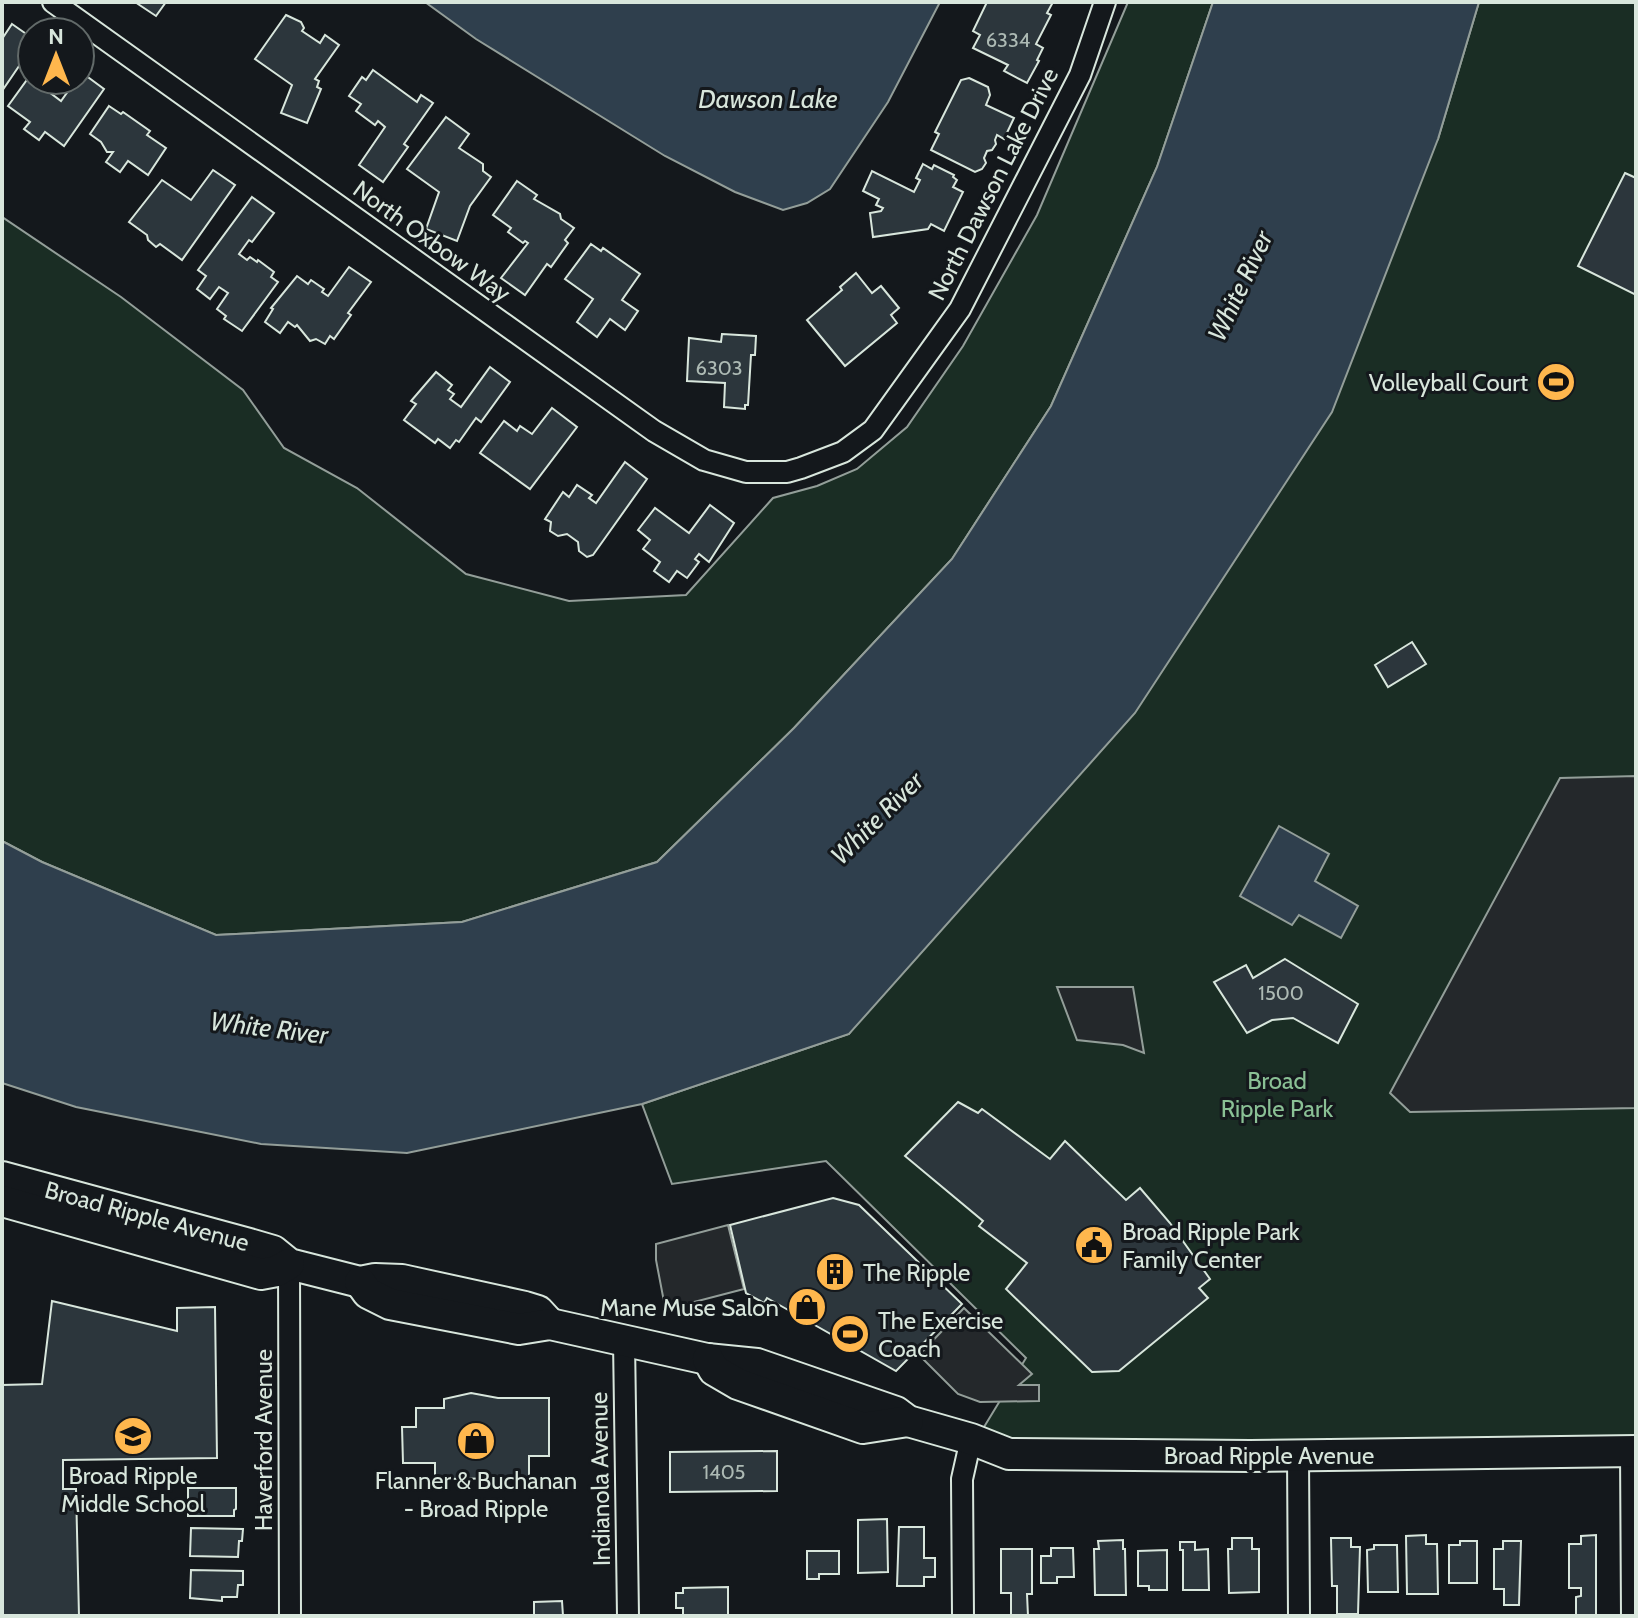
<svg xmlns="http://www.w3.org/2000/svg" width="1638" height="1618" viewBox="0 0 1638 1618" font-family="Cabin,sans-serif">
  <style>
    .green { fill: #1a2d24; stroke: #939e99; stroke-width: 2 }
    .parking { fill: #24282b; stroke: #939e99; stroke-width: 2 }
    .water { fill: #2f3f4d; stroke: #939e99; stroke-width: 2 }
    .building { fill: #2c363c; stroke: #d8e6dc; stroke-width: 2 }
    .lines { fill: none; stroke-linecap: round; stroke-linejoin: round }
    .street-casing { stroke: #d8e6dc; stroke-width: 24 }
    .secondary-casing { stroke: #d8e6dc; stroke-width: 34 }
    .street { stroke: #14181c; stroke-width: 20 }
    .secondary { stroke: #14181c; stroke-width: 30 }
    .labels { text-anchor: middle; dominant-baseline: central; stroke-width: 6; stroke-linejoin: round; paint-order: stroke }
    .number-label { font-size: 20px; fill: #adbab4 }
    .street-label { font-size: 24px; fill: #d8e6dc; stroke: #14181c }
    .poi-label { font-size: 24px; fill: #d8e6dc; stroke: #14181c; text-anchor: start }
    .park-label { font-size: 24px; fill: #8ac095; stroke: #14181c }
    .water-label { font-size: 26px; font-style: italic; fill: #d8e6dc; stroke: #14181c }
  </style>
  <rect width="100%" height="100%" fill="#14181c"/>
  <!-- green -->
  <g class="green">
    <path d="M1128 2H1213L1157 167 1051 406 952 559 794 728 657 862 462 922 216 935 42 862 2 841V217L121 297 243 390 284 448 357 488 466 574 569 601 686 595 773 498 817 486 857 469 907 427 963 346 1037 215Z"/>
    <path d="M1479 2H1636V1451L970 1450 1026 1358 826 1161 672 1184 642 1104 849 1034 1438 139Z"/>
  </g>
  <!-- parking -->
  <g class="parking">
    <path d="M1636 776V1108L1410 1112 1390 1093 1560 778Z"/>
    <path d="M1057 987H1133L1144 1053 1123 1045 1077 1040Z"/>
    <path d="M728 1225 744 1289 671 1308 665 1307 656 1260V1244Z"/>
    <path d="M964 1308 1032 1374 1019 1385H1039V1401L980 1402 958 1394 919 1355Z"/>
  </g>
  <!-- water -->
  <g class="water">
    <path d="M425 2H940L888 102 830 189 807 203 783 210 735 192 665 156 476 39Z"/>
    <path d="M1213 2H1479L1438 139 1332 412 1135 713 849 1034 642 1104 407 1153 261 1144 76 1107 2 1083V841L42 862 216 935 462 922 657 862 794 728 952 559 1051 406 1157 167Z"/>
    <path d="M1279 826 1329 854 1315 881 1358 906 1341 938 1299 915 1292 925 1240 896Z"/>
  </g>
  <!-- building -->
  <g class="building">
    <path d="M135 2H166L156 16Z"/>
    <path d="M987 2H1053L1047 13 1051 15 1036 44 1043 48 1037 60 1039 61 1027 83 1004 71 1008 65 973 48 980 35 973 31Z"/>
    <path d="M286 15 301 22 304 28 302 31 320 43 325 35 339 45 315 79 319 81 317 87 321 89 307 123 281 113 292 85 255 59Z"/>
    <path d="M12 24 32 38V47L2 91V39Z"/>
    <path d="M373 70 417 102 421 95 433 103 404 144 408 147 383 182 359 165 385 127 378 121 375 125 356 111 361 104 349 96 362 77 366 80Z"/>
    <path d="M81 72 104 89 64 146 45 132 39 140 24 129 30 122 8 106 29 77 61 101 76 80H80Z"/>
    <path d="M969 78 988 87 990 95 986 105 1014 118 1004 139 997 135 995 140 996 144 992 150 987 151 984 158 986 163 982 169 975 172 931 150 939 134 935 132 961 80Z"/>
    <path d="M109 106 121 114 123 112 150 131 147 135 166 148 148 175 128 161 120 172 106 162 113 152H107L101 142 90 134Z"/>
    <path d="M446 117 469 134 459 148 483 164V171L491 177 470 206 457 241 426 229 439 192 407 169Z"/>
    <path d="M923 164 932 169 934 165 954 175 953 177 957 180 953 187 963 192 944 231 931 224 928 229 873 237 870 213 881 211 883 208 876 205 879 199 863 191 872 171 914 192 920 180 916 178Z"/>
    <path d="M213 170 235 185 182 260 160 244 156 247 148 240 147 235 129 222 162 180 191 200Z"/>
    <path d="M1625 173 1636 178V295L1578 266Z"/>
    <path d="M517 181 537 195 534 199 560 214 561 219 574 228 565 240 568 243 551 267 547 264 525 295 501 278 528 243 525 241 523 243 508 232 511 228 493 215Z"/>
    <path d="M252 197 274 213 252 242 249 240 239 254 247 260 250 257 257 262 258 260 274 272 271 277 278 282 242 331 224 319 226 316 217 309 228 293 219 287 210 299 197 289 206 276 198 270Z"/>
    <path d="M591 244 601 251 603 248 640 274 622 300 638 311 625 330 610 319 597 337 577 322 593 299 565 279Z"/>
    <path d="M349 267 371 282 348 313 351 315 334 339 330 336 325 344 316 339 310 341 297 325 295 327 288 322 280 333 265 322 273 309 271 308 297 276 308 284 311 280 324 289 322 292 328 296Z"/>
    <path d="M856 273 872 293 881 286 899 308 891 315 897 323 845 366 807 320 842 290 840 287Z"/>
    <path d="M722 334 756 336 755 355H751L748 405H745V409L724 407 725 383 687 381 689 338 721 342Z"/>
    <path d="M490 367 510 382 481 422 476 418 459 442 456 440 450 448 438 439 435 443 404 420 416 404 411 401 436 372 452 385 448 390 454 394 450 399 461 407Z"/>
    <path d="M552 408 577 427 530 489 480 453 504 421 517 431 520 426 532 434Z"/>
    <path d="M625 462 647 479 593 555 587 557 579 551 578 542 567 534 558 536 550 531 551 522 545 519 563 492 569 497 577 485 592 495 589 498 596 503Z"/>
    <path d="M710 505 734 523 709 562 699 554 695 559 699 562 687 578 677 571 669 582 654 571 660 562 643 549 650 540 638 530 655 508 689 533Z"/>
    <path d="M1412 642 1426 664 1388 687 1375 665Z"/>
    <path d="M1285 959 1358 1004 1338 1043 1293 1018 1272 1020 1247 1033 1214 982 1246 965 1253 978Z"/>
    <path d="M958 1102 978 1113 982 1109 1050 1159 1065 1141 1126 1200 1140 1188 1170 1223 1210 1279 1199 1288 1208 1298 1119 1371 1092 1372 1006 1289 1027 1263 979 1226 983 1221 905 1156Z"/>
    <path d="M833 1198 859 1205 962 1304 896 1371 767 1298 764 1303 746 1293 730 1225Z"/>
    <path d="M52 1301 177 1331V1308L215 1307 217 1458 63 1460V1489H76L79 1616H2V1385L42 1384Z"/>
    <path d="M471 1393 498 1398H549V1456H529V1478L435 1479V1463H403L402 1427H416V1408H444V1399Z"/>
    <path d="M777 1451V1491L670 1492V1452Z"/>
    <path d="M188 1488H236V1509L234 1510V1516H188Z"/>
    <path d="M887 1519 888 1572 858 1573V1520Z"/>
    <path d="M899 1527H924V1558H935V1577H924V1586H897Z"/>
    <path d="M191 1528 243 1529 242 1541H239L238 1557 190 1556Z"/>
    <path d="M1426 1535V1544H1437L1438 1594H1407L1406 1536Z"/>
    <path d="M1596 1535V1616H1576V1597L1581 1596V1588H1569V1544H1581V1536Z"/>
    <path d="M1232 1538H1252V1549H1259V1592L1229 1593 1228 1549H1232Z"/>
    <path d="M1331 1538H1351V1547H1360L1358 1614H1337V1586H1332Z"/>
    <path d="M1123 1540V1549H1125L1126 1595H1095L1094 1549H1099L1098 1541Z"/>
    <path d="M1460 1541H1477V1583H1449V1545H1460Z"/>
    <path d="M1503 1541H1521L1519 1605H1504V1589H1494V1549H1503Z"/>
    <path d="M1180 1542H1195V1550L1208 1549 1209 1590H1183V1550H1180Z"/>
    <path d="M1374 1545H1397L1398 1592H1368L1367 1550 1374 1549Z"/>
    <path d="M1051 1548H1073L1074 1577H1057V1583H1041V1556H1051Z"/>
    <path d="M1001 1549H1032V1594H1027L1028 1616H1011V1593H1001Z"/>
    <path d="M1167 1550V1590H1149V1586H1138V1551Z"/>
    <path d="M807 1551H839V1574H819V1579H807Z"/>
    <path d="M191 1570 243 1571V1585H238L237 1597H222V1601L190 1598Z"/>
    <path d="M728 1587V1616H683V1608H676V1593H683V1588Z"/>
    <path d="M562 1601 563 1616H534V1602Z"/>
  </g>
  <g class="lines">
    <!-- street casing -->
    <g class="street-casing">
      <g id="street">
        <path d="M53 2 654 431 704 460 746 472H787L801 468 843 452 873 430 960 309 1080 75 1105 2"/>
        <path d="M289 1264 290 1616"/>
        <path d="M624 1341 628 1616"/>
        <path d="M1631 1451 1632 1616"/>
        <path d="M1298 1455 1299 1616"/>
        <path d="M963 1616 962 1479 971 1439"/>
      </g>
    </g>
    <!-- secondary casing -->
    <g class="secondary-casing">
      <g id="secondary">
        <path d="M2 1177 249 1244 273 1251 289 1264 360 1282 375 1279 402 1280 525 1307 538 1311 550 1324"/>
        <path d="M2 1201 261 1274 277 1271 289 1264"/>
        <path d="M360 1282 368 1293 390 1304 519 1329 550 1324 707 1359 757 1364 896 1412 908 1421 971 1439 1009 1454 1250 1456 1636 1451"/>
        <path d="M708 1359 714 1370 738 1384 863 1428 908 1421"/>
      </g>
    </g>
    <!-- street -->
    <use href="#street" class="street"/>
    <!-- secondary -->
    <use href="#secondary" class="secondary"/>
  </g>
  <!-- icons -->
  <defs>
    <g id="stadium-disc" transform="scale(2)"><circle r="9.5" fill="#ffb74d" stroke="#14181c"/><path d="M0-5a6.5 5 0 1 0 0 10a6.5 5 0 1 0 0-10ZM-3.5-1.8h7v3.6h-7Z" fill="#111"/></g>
    <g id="civic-disc" transform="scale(2)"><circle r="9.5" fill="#ffb74d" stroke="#14181c"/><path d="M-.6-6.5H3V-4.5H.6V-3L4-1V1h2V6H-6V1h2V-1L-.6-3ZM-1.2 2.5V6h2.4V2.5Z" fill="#111"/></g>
    <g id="building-disc" transform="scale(2)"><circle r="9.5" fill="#ffb74d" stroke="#14181c"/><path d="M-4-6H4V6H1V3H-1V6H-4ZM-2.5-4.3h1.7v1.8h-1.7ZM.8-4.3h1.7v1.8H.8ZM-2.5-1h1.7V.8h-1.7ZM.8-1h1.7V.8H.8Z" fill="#111"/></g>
    <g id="shop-disc" transform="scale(2)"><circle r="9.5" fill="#ffb74d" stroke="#14181c"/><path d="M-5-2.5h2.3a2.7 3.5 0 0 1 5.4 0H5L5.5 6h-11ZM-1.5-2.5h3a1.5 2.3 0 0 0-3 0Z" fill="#111"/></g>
    <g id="school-disc" transform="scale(2)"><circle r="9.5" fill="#ffb74d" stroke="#14181c"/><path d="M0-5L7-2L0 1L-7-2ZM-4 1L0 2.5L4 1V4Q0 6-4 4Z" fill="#111"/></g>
  </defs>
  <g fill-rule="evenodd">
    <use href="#stadium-disc" x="1556" y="382"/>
    <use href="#civic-disc" x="1094" y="1245"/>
    <use href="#building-disc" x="835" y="1272"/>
    <use href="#shop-disc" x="807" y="1307"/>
    <use href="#stadium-disc" x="850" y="1334"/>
    <use href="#school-disc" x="133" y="1436"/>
    <use href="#shop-disc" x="476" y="1441"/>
  </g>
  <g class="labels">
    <!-- number labels -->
    <g class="number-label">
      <text x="1008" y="40">6334</text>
      <text x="719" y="368">6303</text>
      <text x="1281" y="993">1500</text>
      <text x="724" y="1472">1405</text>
    </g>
    <!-- street labels -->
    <g class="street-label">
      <text transform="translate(993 184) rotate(-63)">North Dawson Lake Drive</text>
      <text transform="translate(432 241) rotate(36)">North Oxbow Way</text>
      <text transform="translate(147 1216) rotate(15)">Broad Ripple Avenue</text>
      <text transform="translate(263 1440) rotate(-90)">Haverford Avenue</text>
      <text x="1269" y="1455">Broad Ripple Avenue</text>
      <text transform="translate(600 1479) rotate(-91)">Indianola Avenue</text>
    </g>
    <!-- poi labels -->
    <g class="poi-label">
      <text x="1528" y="382" text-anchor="end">Volleyball Court</text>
      <text x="1122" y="1231">Broad Ripple Park<tspan x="1122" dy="28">Family Center</tspan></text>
      <text x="863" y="1272">The Ripple</text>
      <text x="779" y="1307" text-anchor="end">Mane Muse Salon</text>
      <text x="878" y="1320">The Exercise<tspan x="878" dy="28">Coach</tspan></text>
      <text x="133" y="1475" text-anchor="middle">Broad Ripple<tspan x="133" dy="28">Middle School</tspan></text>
      <text x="476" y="1480" text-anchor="middle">Flanner &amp; Buchanan<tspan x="476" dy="28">- Broad Ripple</tspan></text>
    </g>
    <!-- park labels -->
    <g class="park-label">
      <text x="1277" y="1080">Broad<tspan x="1277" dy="28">Ripple Park</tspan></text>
    </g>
    <!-- water labels -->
    <g class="water-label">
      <text x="768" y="99">Dawson Lake</text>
      <text transform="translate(1240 286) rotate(-65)">White River</text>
      <text transform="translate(877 818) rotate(-45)">White River</text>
      <text transform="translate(269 1028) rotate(7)">White River</text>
    </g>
  </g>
  <!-- border -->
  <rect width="1638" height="1618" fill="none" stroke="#d8e6dc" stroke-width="8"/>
  <!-- north arrow -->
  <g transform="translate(56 56)"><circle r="38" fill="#14181c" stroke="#626a69" stroke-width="2"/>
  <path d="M0-6L14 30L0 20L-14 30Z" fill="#ffb74d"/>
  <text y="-12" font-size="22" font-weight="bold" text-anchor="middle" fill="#d8e6dc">N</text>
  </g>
</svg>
